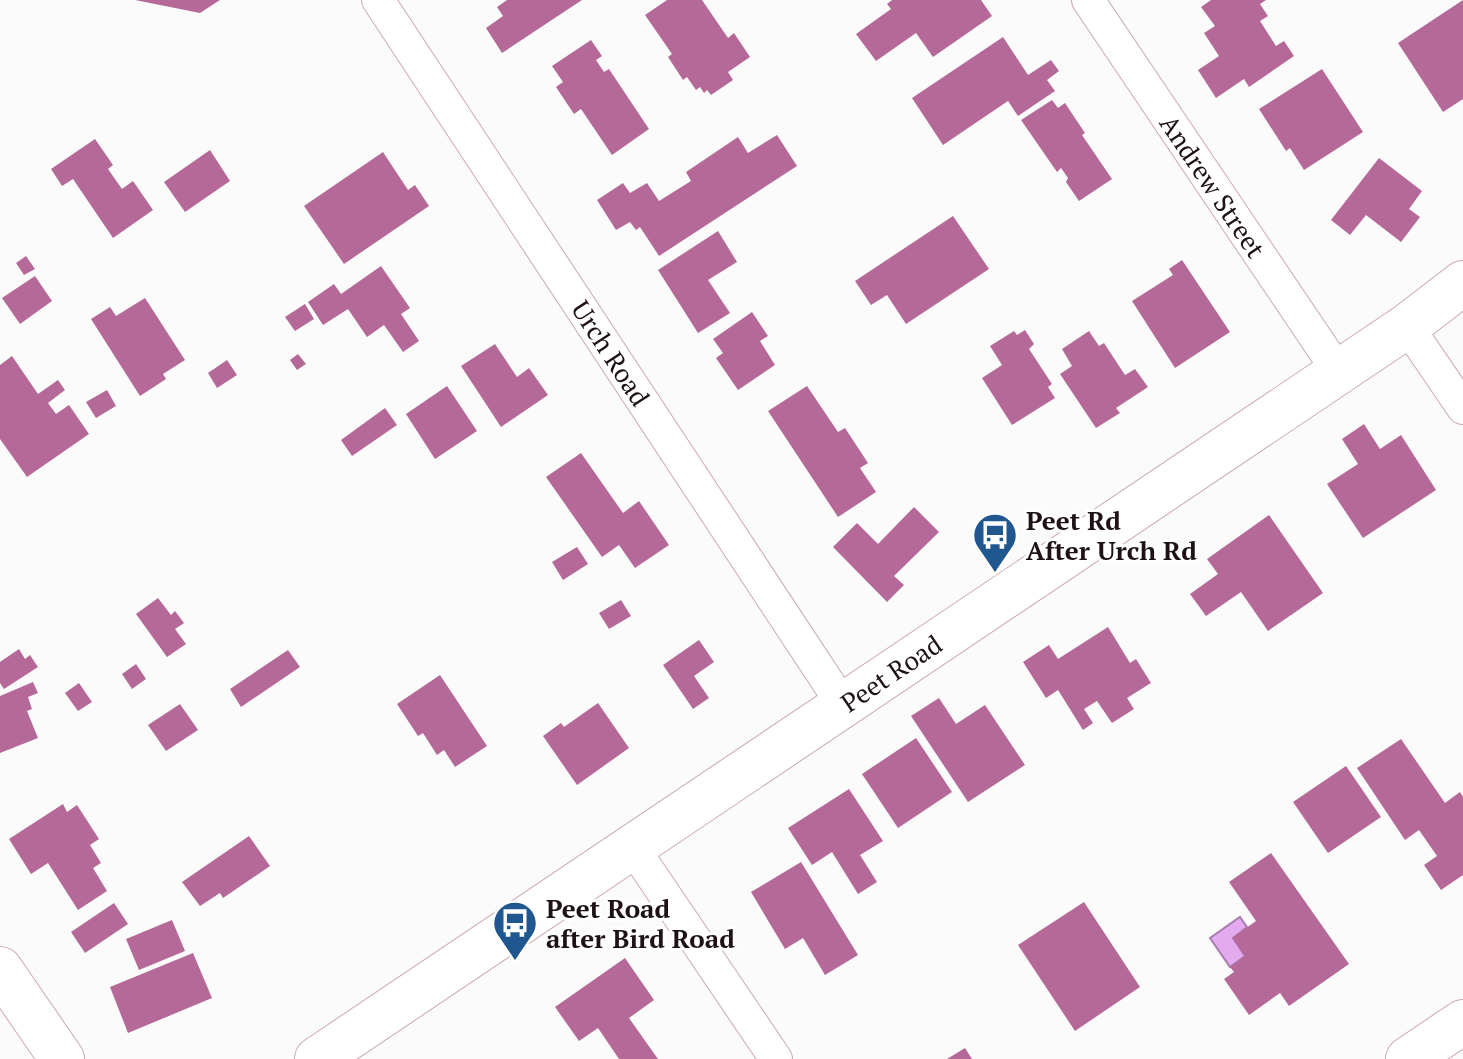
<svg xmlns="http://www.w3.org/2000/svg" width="1463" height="1059" viewBox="0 0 1463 1059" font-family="'PT Serif',serif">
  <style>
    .water { fill: #e3aaf0; stroke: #a87cae; stroke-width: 2 }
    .building { fill: #b56999 }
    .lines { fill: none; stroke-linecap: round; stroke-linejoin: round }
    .street-casing { stroke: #caa9b0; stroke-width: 34 }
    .secondary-casing { stroke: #caa9b0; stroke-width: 46 }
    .street { stroke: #fff; stroke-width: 32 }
    .secondary { stroke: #fff; stroke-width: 44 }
    .labels { text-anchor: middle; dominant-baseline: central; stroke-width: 6; stroke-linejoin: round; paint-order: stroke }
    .street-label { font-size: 26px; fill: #1e1215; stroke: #fff }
    .poi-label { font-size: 26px; font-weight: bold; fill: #1e1215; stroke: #fff; text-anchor: start }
  </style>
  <rect width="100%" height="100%" fill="#fbfbfb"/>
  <!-- water -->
  <path class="water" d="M1240 917 1247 927 1233 938 1245 956 1230 967 1210 938Z"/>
  <!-- building -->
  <g class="building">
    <path d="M135 0H220L200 13Z"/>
    <path d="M507 0H582L502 53 486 28 503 16 497 7Z"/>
    <path d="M667 0H702L728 38 734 33 750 57 728 72 733 80 711 95 707 90 704 93 700 87 696 90 687 77 683 80 668 57 672 54 645 15Z"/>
    <path d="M892 0H981L992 16 933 57 916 33 876 61 856 34 891 9 887 4Z"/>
    <path d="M1211 0H1266L1260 4 1268 16 1260 21 1276 46 1284 41 1294 56 1249 87 1244 79 1216 98 1198 70 1219 56 1204 33 1215 26 1201 7Z"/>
    <path d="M1463 0V99L1443 112 1398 43Z"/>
    <path d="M1003 37 1028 75 1051 60 1059 71 1047 80 1055 91 1018 116 1008 101 943 145 912 98Z"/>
    <path d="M591 40 602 56 596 60 604 72 609 69 649 129 612 155 581 109 574 114 556 87 563 82 552 66Z"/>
    <path d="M1322 69 1363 132 1304 170 1290 148 1286 151 1259 109Z"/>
    <path d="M1052 100 1058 108 1065 103 1085 133 1082 135 1112 179 1079 201 1066 182 1068 178 1061 168 1057 172 1021 120Z"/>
    <path d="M777 135 797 166 659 256 640 227 636 230 630 222 616 230 597 200 623 183 630 193 647 183 659 201 691 181 686 172 738 137 748 153Z"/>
    <path d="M95 139 113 165 108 169 122 189 133 181 153 210 113 238 73 179 62 186 51 169Z"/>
    <path d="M210 150 230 181 185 212 164 182Z"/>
    <path d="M383 152 408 190 415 185 429 206 344 264 304 206Z"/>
    <path d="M1379 158 1422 191 1409 209 1420 217 1401 242 1366 215 1350 235 1331 220Z"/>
    <path d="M953 216 989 269 906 324 887 295 871 305 855 281Z"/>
    <path d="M718 231 737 262 708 280 730 313 698 333 658 270Z"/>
    <path d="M26 256 35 269 24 275 16 263Z"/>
    <path d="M1182 260 1230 332 1175 368 1132 301 1173 275 1169 269Z"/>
    <path d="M381 266 410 308 401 314 419 341 403 352 384 325 367 337 348 309 323 325 308 302 334 284 341 294Z"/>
    <path d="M35 276 52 301 20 324 2 298Z"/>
    <path d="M145 298 185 360 163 374 166 379 140 396 91 319 110 307 116 316Z"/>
    <path d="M305 304 314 319 295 331 285 317Z"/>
    <path d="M752 312 768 336 760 341 775 365 738 390 716 358 723 353 713 339Z"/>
    <path d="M1025 330 1034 344 1029 349 1052 384 1048 387 1055 398 1012 425 982 378 1002 365 990 346 1014 331 1017 335Z"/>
    <path d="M1089 331 1099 346 1104 343 1125 375 1135 369 1148 387 1116 408 1120 413 1096 428 1060 374 1072 366 1062 349Z"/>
    <path d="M495 344 517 377 529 368 548 395 501 427 461 366Z"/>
    <path d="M298 354 306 364 297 370 290 360Z"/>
    <path d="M12 356 38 394 58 380 65 390 48 403 56 414 69 405 89 434 27 477 0 439V365Z"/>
    <path d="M227 360 237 375 217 388 208 373Z"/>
    <path d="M447 386 477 431 435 459 406 414Z"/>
    <path d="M807 386 838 432 845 428 868 463 860 468 876 492 838 517 768 411Z"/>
    <path d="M107 390 116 406 96 418 86 402Z"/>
    <path d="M385 408 397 425 352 456 341 440Z"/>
    <path d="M1364 424 1380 449 1401 435 1436 490 1363 538 1327 484 1358 464 1342 439Z"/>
    <path d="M581 453 623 513 639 501 669 545 635 568 619 545 602 557 546 477Z"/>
    <path d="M914 507 939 532 894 576 904 585 887 602 833 547 857 523 878 544Z"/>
    <path d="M1269 515 1323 593 1268 631 1241 592 1206 616 1190 594 1218 574 1207 559Z"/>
    <path d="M577 547 588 564 563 580 552 562Z"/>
    <path d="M158 598 171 615 175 611 184 623 175 629 186 644 167 657 136 614Z"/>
    <path d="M621 600 631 616 609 629 599 613Z"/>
    <path d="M1108 627 1130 663 1136 659 1151 683 1127 698 1134 709 1112 723 1097 701 1084 709 1093 723 1083 730 1058 690 1046 698 1023 662 1049 645 1058 659Z"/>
    <path d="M699 640 714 662 694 676 709 698 693 709 663 665Z"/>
    <path d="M19 649 25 659 30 655 38 667 4 689 0 683V662Z"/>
    <path d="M288 650 300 667 241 707 230 689Z"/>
    <path d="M136 664 146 679 132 689 122 674Z"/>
    <path d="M440 675 487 746 455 767 444 750 437 755 423 733 418 736 397 704Z"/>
    <path d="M33 682 38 693 28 697 32 709 27 711 38 738 0 753V696Z"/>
    <path d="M79 683 92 702 78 711 65 693Z"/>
    <path d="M939 698 956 724 985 705 1025 765 968 802 911 716Z"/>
    <path d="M598 703 629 748 577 785 543 736 561 723 564 727Z"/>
    <path d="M180 704 198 730 166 751 148 725Z"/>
    <path d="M916 738 952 792 898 828 862 774Z"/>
    <path d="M1401 739 1445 803 1460 792 1463 797V875L1441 890 1424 865 1437 856 1419 830 1405 840 1357 768Z"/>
    <path d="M1346 766 1381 817 1328 853 1293 802Z"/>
    <path d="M849 789 883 841 860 855 877 882 858 894 832 852 812 865 788 828Z"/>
    <path d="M63 804 67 812 77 805 99 839 90 845 101 863 93 868 107 891 78 910 48 863 31 874 9 839Z"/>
    <path d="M249 836 270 866 223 898 220 893 200 906 182 882Z"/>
    <path d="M1271 853 1349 964 1289 1006 1280 993 1249 1015 1224 979 1234 972 1230 967 1245 956 1232 938 1256 921 1229 882Z"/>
    <path d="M801 862 858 955 825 975 803 938 785 949 751 892Z"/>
    <path d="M1084 902 1140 987 1075 1031 1018 945Z"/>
    <path d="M114 903 128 924 85 953 71 932Z"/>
    <path d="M172 920 185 951 139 970 126 939Z"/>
    <path d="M193 953 212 998 128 1033 110 987Z"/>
    <path d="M625 958 654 1000 629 1018 658 1059H619L598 1028 579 1041 555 1007Z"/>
    <path d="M965 1048 972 1059H947Z"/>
  </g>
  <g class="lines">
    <!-- street casing -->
    <g class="street-casing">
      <g id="street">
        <path d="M378 0 843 705"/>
        <path d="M1088 0 1338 371"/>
        <path d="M1407 326 1463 408"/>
        <path d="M633 848 776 1059"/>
      </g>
    </g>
    <!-- secondary casing -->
    <g class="secondary-casing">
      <g id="secondary">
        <path d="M0 969 62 1059"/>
        <path d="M317 1059 1407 326 1463 283"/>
        <path d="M1408 1059 1463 1022"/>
      </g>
    </g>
    <!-- street -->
    <use href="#street" class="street"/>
    <!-- secondary -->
    <use href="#secondary" class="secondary"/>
  </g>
  <!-- icons -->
  <defs>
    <g id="bus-pin" transform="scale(2.3)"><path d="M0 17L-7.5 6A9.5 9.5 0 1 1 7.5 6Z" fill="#21578f" stroke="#fff"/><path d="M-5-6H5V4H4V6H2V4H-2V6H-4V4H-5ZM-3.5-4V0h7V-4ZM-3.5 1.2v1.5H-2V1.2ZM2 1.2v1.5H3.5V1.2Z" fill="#fff"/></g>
  </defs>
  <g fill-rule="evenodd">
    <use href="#bus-pin" x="995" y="535"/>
    <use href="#bus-pin" x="515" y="923"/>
  </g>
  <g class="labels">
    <!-- street labels -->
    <g class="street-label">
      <text transform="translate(1213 186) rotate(56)">Andrew Street</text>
      <text transform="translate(611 353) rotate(57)">Urch Road</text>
      <text transform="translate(891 673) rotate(-34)">Peet Road</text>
    </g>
    <!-- poi labels -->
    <g class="poi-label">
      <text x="1026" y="520">Peet Rd<tspan x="1026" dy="30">After Urch Rd</tspan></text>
      <text x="546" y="908">Peet Road<tspan x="546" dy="30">after Bird Road</tspan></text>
    </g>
  </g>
</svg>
